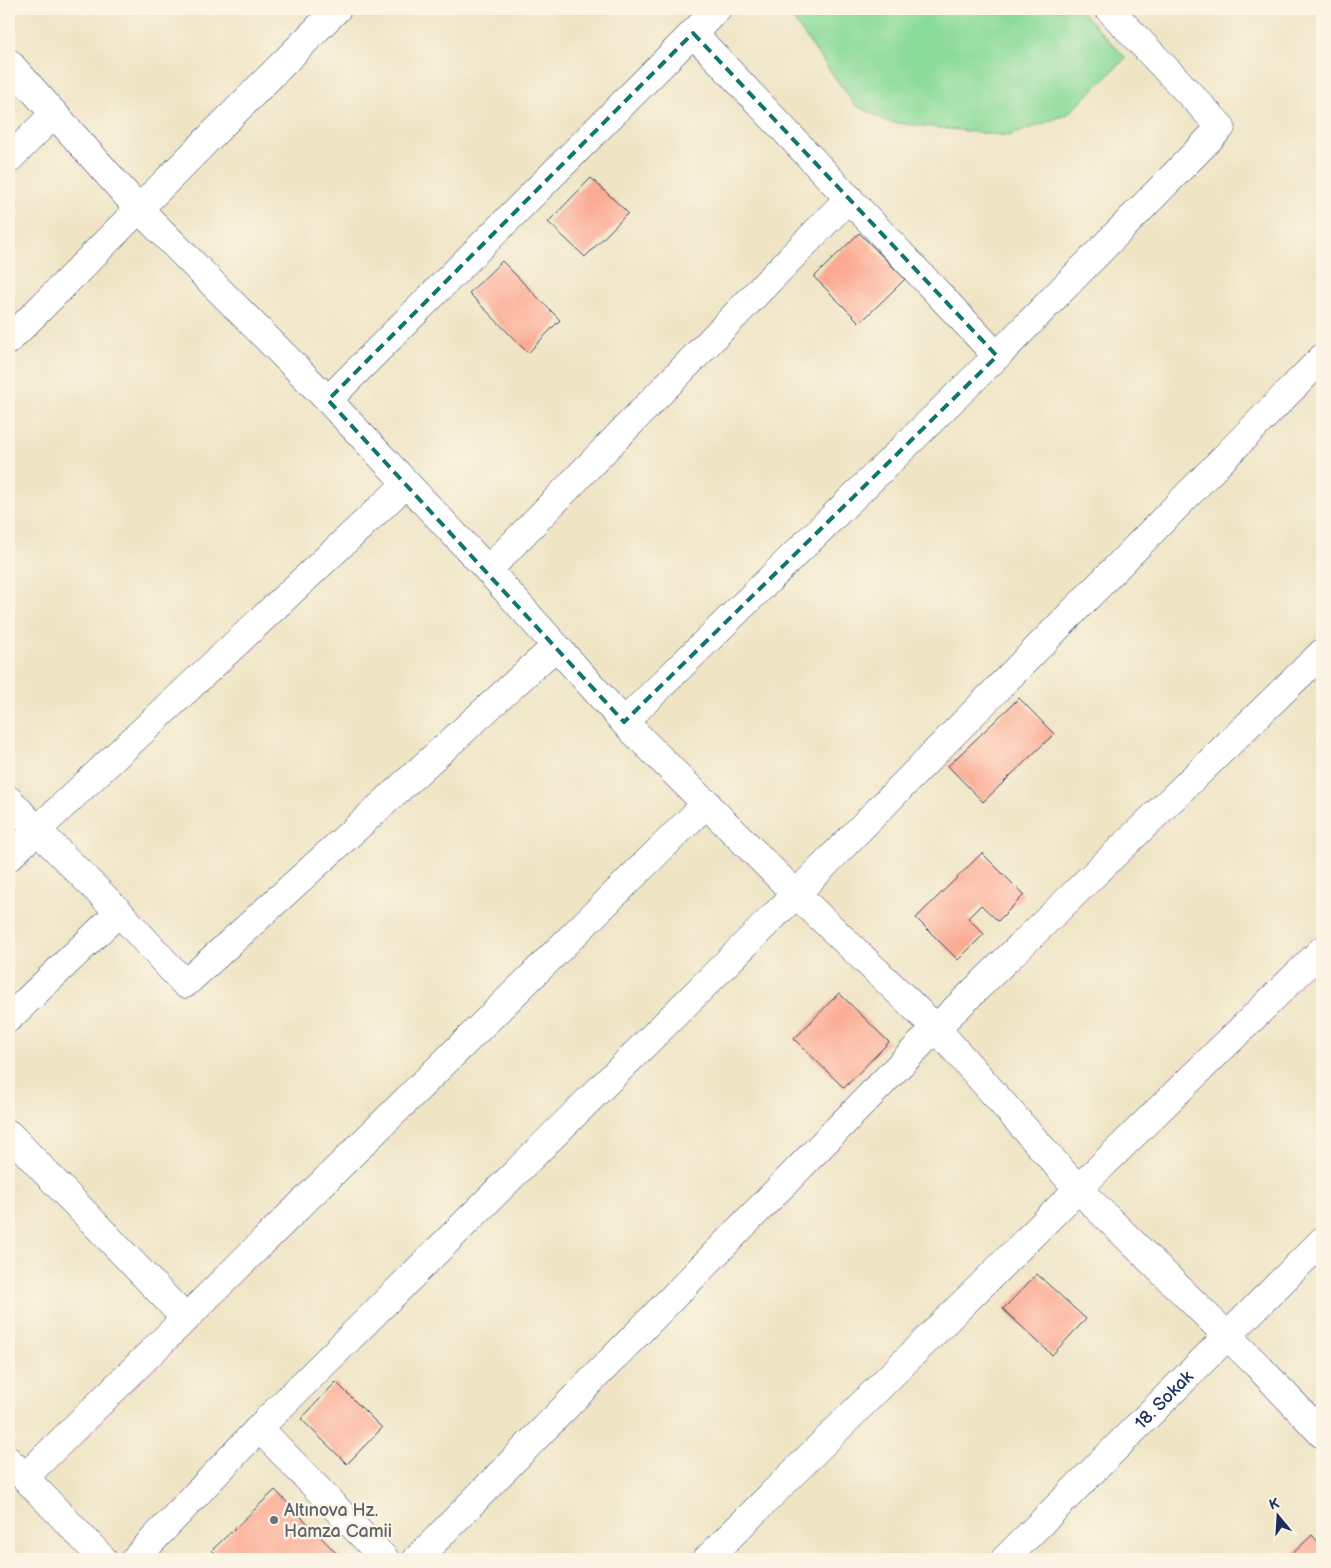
<svg xmlns="http://www.w3.org/2000/svg" width="1331" height="1568" viewBox="0 0 1331 1568" font-family="'Balsamiq Sans',sans-serif">
  <style>
    .green { fill: #8bdb9a; stroke: #53857c }
    .building { fill: #fbaa93 }
    .lines { fill: none; stroke-linecap: round; stroke-linejoin: round }
    .minor-casing { stroke: #3b4a6d; stroke-width: 29 }
    .minor { stroke: #fff; stroke-width: 28 }
    .marked { fill: none; stroke: #0f766e; stroke-width: 4; stroke-dasharray: 10 6; stroke-linejoin: round }
    .worship-dot { fill: #6b7280; stroke: #fcf5e5; stroke-width: 2 }
    .labels { text-anchor: middle; dominant-baseline: central; stroke-width: 5; stroke-linejoin: round; paint-order: stroke }
    .street-label { font-size: 18px; fill: #1b2f5e; stroke: #fcf5e5 }
    .worship-label { font-size: 18px; fill: #5b616d; stroke: #fcf5e5; text-anchor: start }
  </style>
  <rect width="100%" height="100%" fill="#fcf5e5"/>
  <filter id="ink" filterUnits="userSpaceOnUse"><feTurbulence type="fractalNoise" baseFrequency=".02" numOctaves="2"/><feDisplacementMap in="SourceGraphic" scale="10" xChannelSelector="R" yChannelSelector="G"/><feConvolveMatrix kernelMatrix="1 2 1 2 8 2 1 2 1" color-interpolation-filters="sRGB"/></filter>
  <filter id="wash" filterUnits="userSpaceOnUse"><feTurbulence type="fractalNoise" baseFrequency=".0096" numOctaves="4" result="noise"/><feDisplacementMap in="SourceGraphic" scale="20" xChannelSelector="R" yChannelSelector="G"/><feGaussianBlur stdDeviation="1.12" result="paint"/><feColorMatrix in="noise" values="0 0 0 0 0 0 0 0 0 0 0 0 0 0 0 0 0 1.4 0 .05"/><feComposite in="paint" operator="in"/></filter>
  <g filter="url(#wash)">
    <rect width="100%" height="100%" fill="#efe4c4"/>
    <!-- green -->
    <path class="green" d="M785 9H1079L1126 58 1068 114 1009 136 888 122 855 105Z"/>
    <g id="blocks">
      <!-- building -->
      <g class="building">
        <path d="M591 178 628 213 585 257 548 222Z"/>
        <path d="M859 233 905 279 860 323 814 277Z"/>
        <path d="M502 261 560 320 528 353 469 293Z"/>
        <path d="M1019 698 1054 734 983 802 948 766Z"/>
        <path d="M982 853 1024 895 998 921 981 905 968 918 984 934 958 960 916 918Z"/>
        <path d="M839 993 889 1042 844 1088 794 1039Z"/>
        <path d="M1037 1274 1086 1319 1052 1355 1003 1309Z"/>
        <path d="M336 1382 382 1428 347 1464 301 1419Z"/>
        <path d="M275 1490 342 1559H221L212 1550Z"/>
        <path d="M1312 1535 1322 1546V1559H1287Z"/>
      </g>
    </g>
  </g>
  <g filter="url(#ink)">
    <use href="#blocks" fill-opacity="0" stroke="#3b4a6d" stroke-width="1"/>
    <g class="lines">
      <!-- minor casing -->
      <g class="minor-casing">
        <g id="minor">
          <path d="M693 33 997 356"/>
          <path d="M9 63 139 209 328 400 488 570 624 722 796 894 936 1028 1078 1189 1257 1365 1322 1434"/>
          <path d="M9 159 54 114"/>
          <path d="M9 340 337 9"/>
          <path d="M328 400 717 9"/>
          <path d="M488 570 849 198"/>
          <path d="M624 722 997 356 1221 127 1109 9"/>
          <path d="M9 800 37 830 9 857"/>
          <path d="M119 912 185 984 556 646"/>
          <path d="M9 1018 119 912 37 830 406 484"/>
          <path d="M9 1134 186 1319"/>
          <path d="M259 1428 385 1559"/>
          <path d="M9 1461 103 1559"/>
          <path d="M25 1477 707 803"/>
          <path d="M135 1559 259 1428 796 894 1322 358"/>
          <path d="M417 1559 936 1028 1322 653"/>
          <path d="M707 1559 1078 1189 1322 950"/>
          <path id="s1" d="M1005 1559 1322 1241"/>
        </g>
      </g>
      <!-- minor -->
      <use href="#minor" class="minor"/>
    </g>
  </g>
  <!-- marked area -->
  <path class="marked" d="M693 33 997 356 624 722 328 400Z"/>
  <!-- markers -->
  <circle class="worship-dot" cx="274" cy="1520" r="5"/>
  <g class="labels">
    <!-- street labels -->
    <g class="street-label">
      <text stroke="none"><textPath href="#s1" startOffset="225">18. Sokak</textPath></text>
    </g>
    <!-- worship labels -->
    <g class="worship-label">
      <text x="284" y="1510">Altınova Hz.<tspan x="284" dy="21">Hamza Camii</tspan></text>
    </g>
  </g>
  <!-- margin -->
  <rect width="1331" height="1568" fill="none" stroke="#fcf5e5" stroke-width="30"/>
  <!-- north arrow -->
  <g transform="translate(1278 1516) rotate(342)" stroke="#fcf5e5" stroke-width="4" paint-order="stroke">
  <path d="M0-4L9 19L0 12L-9 19Z" fill="#1b2f5e"/>
  <text y="-8" font-size="14" font-weight="bold" text-anchor="middle" fill="#1b2f5e">K</text>
  </g>
</svg>
